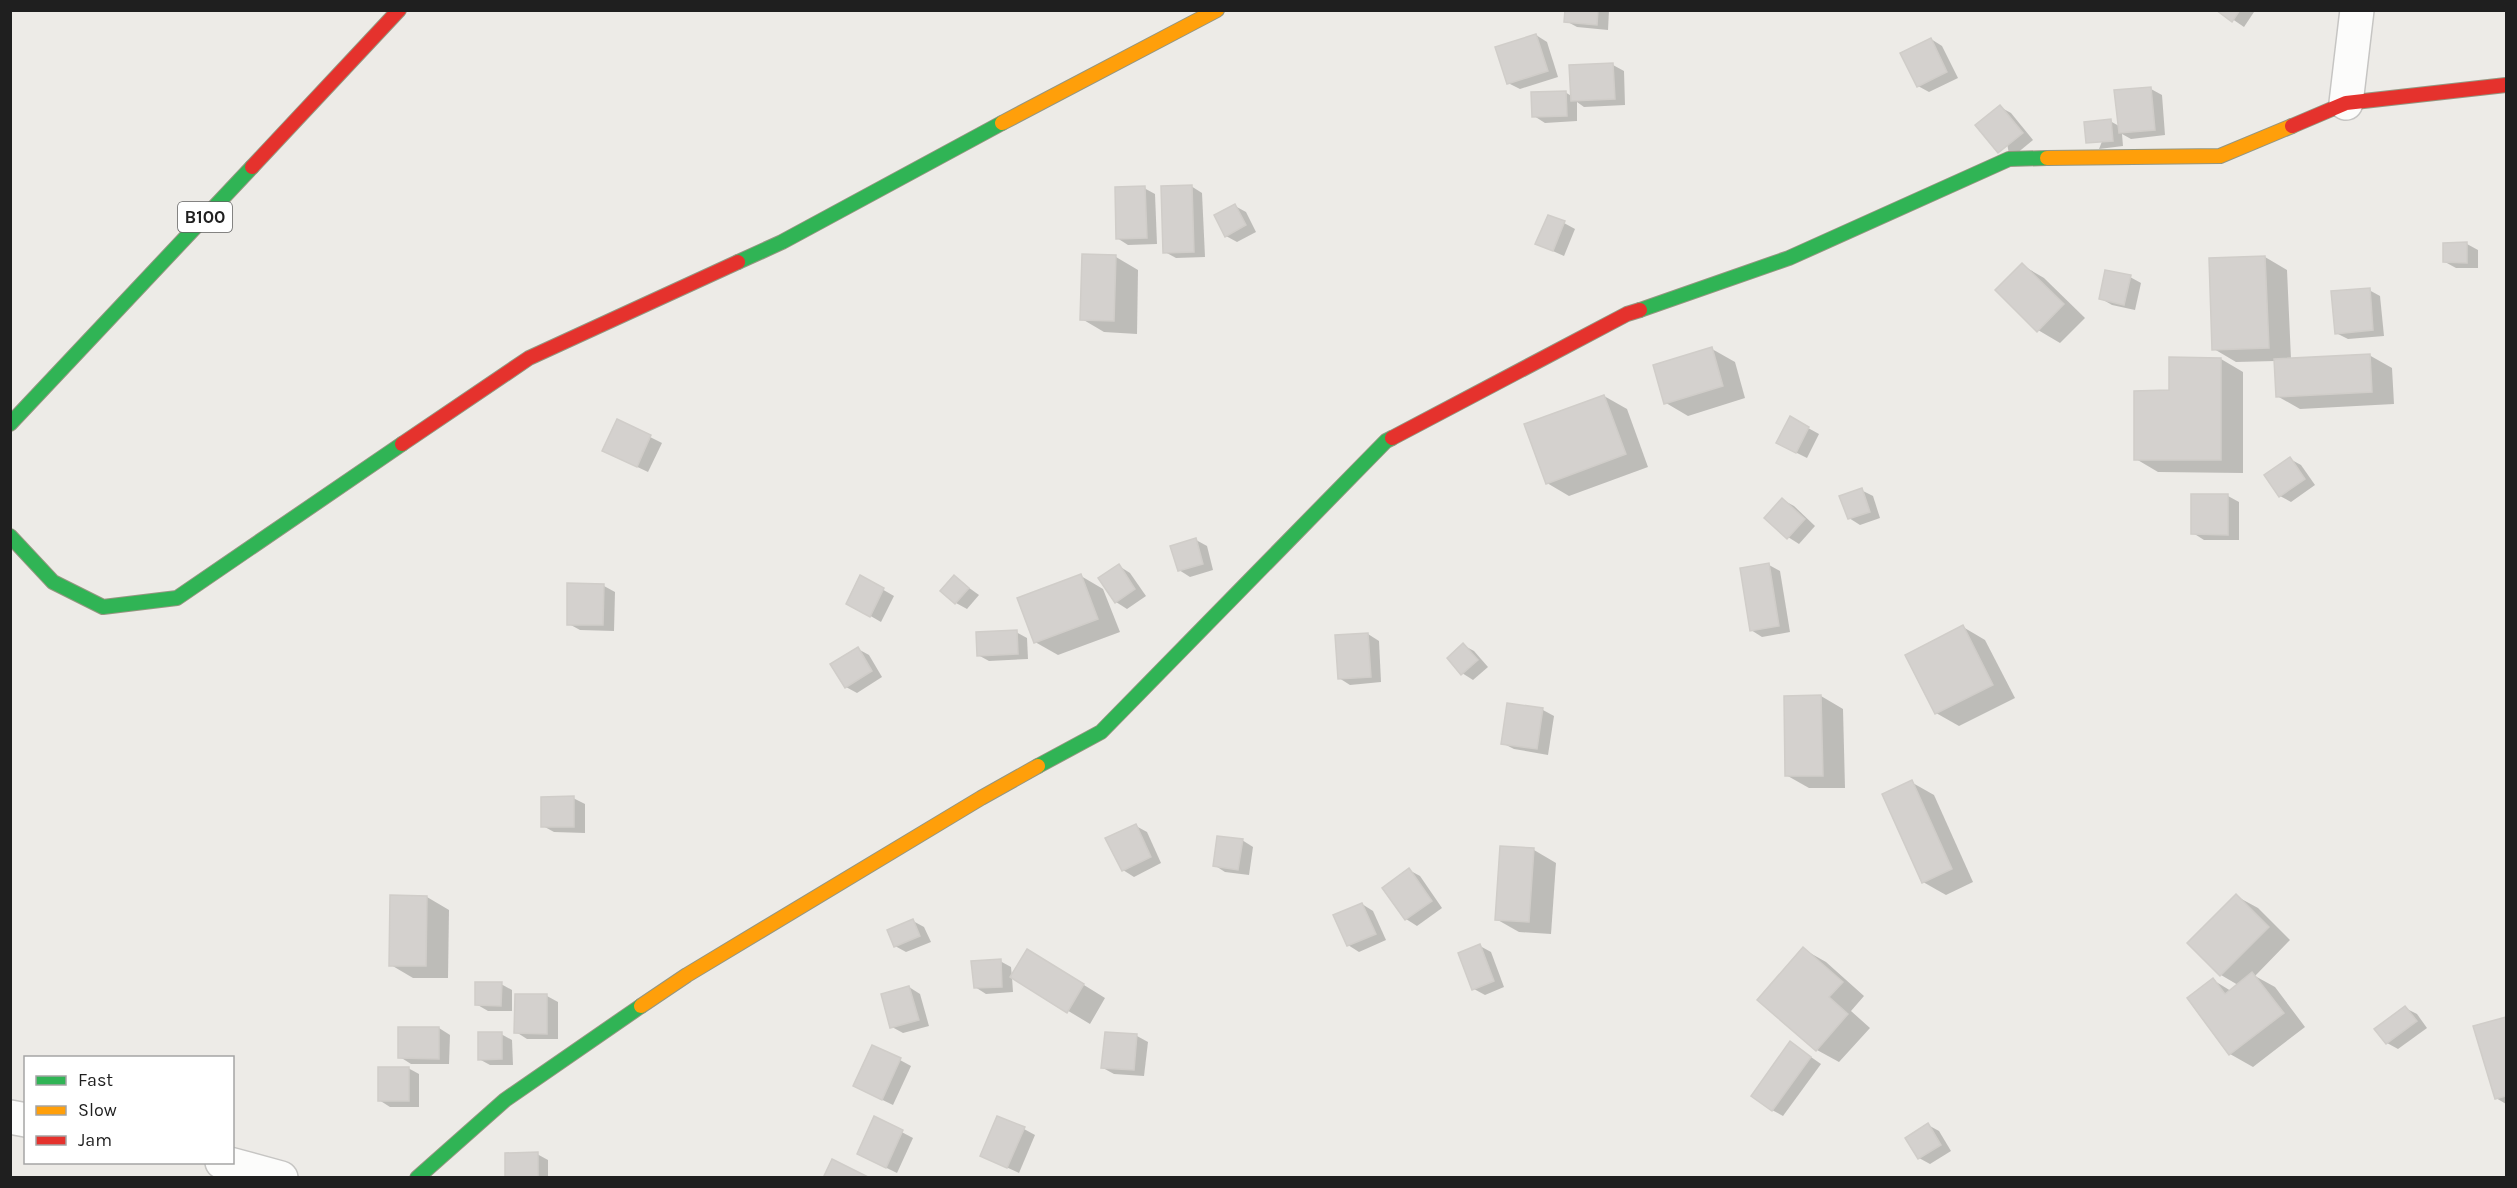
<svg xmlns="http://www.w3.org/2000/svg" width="2517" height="1188" viewBox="0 0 2517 1188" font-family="Karla,sans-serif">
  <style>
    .shadow { fill: #0003 }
    .building { fill: #d4d1ce; stroke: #d0cdc9; stroke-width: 1.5 }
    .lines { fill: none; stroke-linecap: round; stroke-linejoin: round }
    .street-casing { stroke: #c6c5c3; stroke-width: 36 }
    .fast-casing { stroke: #949680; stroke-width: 16 }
    .slow-casing { stroke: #949680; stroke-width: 16 }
    .jam-casing { stroke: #949680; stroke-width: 16 }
    .street { stroke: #fcfcfb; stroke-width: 33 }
    .fast { stroke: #30b455; stroke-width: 14 }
    .slow { stroke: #ff9f0a; stroke-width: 14 }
    .jam { stroke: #e5322d; stroke-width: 14 }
    .labels { text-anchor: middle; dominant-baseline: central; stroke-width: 4.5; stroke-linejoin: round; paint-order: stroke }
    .shield { fill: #fff; stroke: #626262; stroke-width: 1.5 }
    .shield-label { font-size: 18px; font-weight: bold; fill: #1f1f1f }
  </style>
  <rect width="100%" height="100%" fill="#edebe7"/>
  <!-- shadow -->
  <g class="shadow">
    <path d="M1566 10H1609L1608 30 1577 27 1566 21Z"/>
    <path d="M2219 10H2252L2254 12 2244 27Z"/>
    <path d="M1536 35 1547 42 1558 77 1520 89 1508 83Z"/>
    <path d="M1931 39 1942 46 1958 78 1929 92 1918 86Z"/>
    <path d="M1613 65 1624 71 1625 105 1584 107 1577 102V121L1545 123 1534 116 1565 92 1573 97Z"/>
    <path d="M2151 89 2162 95 2165 135 2131 139 2122 134 2123 146 2099 149 2110 121 2119 126Z"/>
    <path d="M2000 107 2011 113 2033 140 2010 159Z"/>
    <path d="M1191 186 1202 193 1205 257 1176 258 1165 252Z"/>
    <path d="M1144 188 1155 194 1157 244 1128 245 1117 238Z"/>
    <path d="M1235 206 1246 212 1256 232 1237 242 1226 236Z"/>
    <path d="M1564 223 1575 229 1564 256 1537 244Z"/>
    <path d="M2467 244 2478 250V268H2456L2445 262Z"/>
    <path d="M1116 257 1138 270 1137 334 1104 332 1082 319Z"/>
    <path d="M2265 257 2287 270 2291 359 2369 355 2392 368 2394 404 2300 409 2277 396 2275 361 2236 362 2214 349Z"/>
    <path d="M2022 265 2044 278 2085 318 2060 343 2038 330Z"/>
    <path d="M2130 277 2141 283 2135 310 2112 305 2100 298Z"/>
    <path d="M2369 290 2380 296 2384 336 2348 339 2336 333Z"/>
    <path d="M1712 349 1735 362 1745 398 1688 416 1666 403Z"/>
    <path d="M2221 359 2243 372V473L2158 472 2136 459Z"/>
    <path d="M1604 396 1627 409 1648 467 1569 496 1547 483Z"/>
    <path d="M1790 418 1819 434 1807 458 1789 449Z"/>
    <path d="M618 421 662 443 648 472 604 451Z"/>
    <path d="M2290 459 2301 465 2315 485 2291 502 2280 496Z"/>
    <path d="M1861 490 1873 496 1880 518 1860 525 1849 518Z"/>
    <path d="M2228 496 2239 502V540H2204L2193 533Z"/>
    <path d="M1783 500 1794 506 1815 526 1799 544 1788 537Z"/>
    <path d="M1196 540 1207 546 1213 570 1190 577 1179 570Z"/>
    <path d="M1769 565 1780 571 1790 632 1762 637 1751 630Z"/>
    <path d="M1119 566 1130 573 1146 596 1127 609 1116 602Z"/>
    <path d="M1081 576 1103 589 1120 632 1058 655 1035 642Z"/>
    <path d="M861 577 894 596 881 622 848 603Z"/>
    <path d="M954 577 979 595 967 609 956 603Z"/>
    <path d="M604 586 615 592 614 631 580 630 569 624Z"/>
    <path d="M1963 627 1985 640 2015 698 1959 726 1936 713 1907 656Z"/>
    <path d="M1016 632 1027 638 1028 659 989 661 978 655Z"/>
    <path d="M1368 634 1379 641 1381 682 1350 685 1339 678Z"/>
    <path d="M1463 645 1474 651 1488 667 1473 680 1462 673Z"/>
    <path d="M858 649 869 655 882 677 857 693 846 687Z"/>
    <path d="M1821 696 1843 709 1845 788H1809L1786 775Z"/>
    <path d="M1543 710 1554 716 1548 755 1514 749 1502 743Z"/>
    <path d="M1911 782 1934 795 1973 882 1946 895 1923 882Z"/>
    <path d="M573 798 585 804V833L554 832 543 826Z"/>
    <path d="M1136 826 1147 832 1161 863 1134 877 1123 870Z"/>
    <path d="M1242 840 1253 847 1249 875 1225 872 1214 865Z"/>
    <path d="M1534 850 1556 863 1551 934 1519 932 1496 919Z"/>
    <path d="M1409 870 1420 876 1442 908 1417 926 1406 919Z"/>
    <path d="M2236 896 2258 908 2290 940 2255 976 2275 987 2305 1027 2253 1067 2230 1054 2213 980 2231 991 2238 985 2221 975 2189 943Z"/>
    <path d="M427 897 449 910 448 978H413L391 965Z"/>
    <path d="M1362 904 1373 911 1386 940 1359 952 1348 945Z"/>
    <path d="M913 921 924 927 931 942 906 952 895 946Z"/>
    <path d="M1480 946 1491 952 1504 987 1485 995 1474 989Z"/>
    <path d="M1803 949 1826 962 1864 996 1851 1011 1870 1028 1839 1062 1817 1050Z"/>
    <path d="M1000 961 1011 967 1012 977 1050 964 1105 998 1090 1024 1012 977 1013 992 986 994 975 987Z"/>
    <path d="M501 984 512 990V1011H488L476 1004Z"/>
    <path d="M909 987 920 994 929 1026 903 1033 892 1027Z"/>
    <path d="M547 996 558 1002V1039H527L516 1032Z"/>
    <path d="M2405 1008 2417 1014 2427 1028 2398 1049 2387 1043Z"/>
    <path d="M2506 1018V1104L2496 1098 2475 1027Z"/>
    <path d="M439 1028 450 1035 449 1064H411L400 1057Z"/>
    <path d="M501 1034 512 1040 513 1065H490L479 1059Z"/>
    <path d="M1137 1036 1148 1042 1144 1076 1114 1074 1103 1068Z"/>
    <path d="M1791 1043 1821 1064 1783 1116 1772 1110Z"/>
    <path d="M900 1060 911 1066 893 1105 866 1092Z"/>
    <path d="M408 1068 419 1074V1107H390L379 1100Z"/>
    <path d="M875 1118 913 1138 897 1173 858 1154Z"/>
    <path d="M1928 1125 1939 1131 1951 1151 1930 1164 1919 1158Z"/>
    <path d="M1024 1129 1035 1135 1019 1173 993 1161Z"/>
    <path d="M537 1154 548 1160V1178H506Z"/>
  </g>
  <!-- building -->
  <g class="building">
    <path d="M1565 10H1598L1597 25 1564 22Z"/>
    <path d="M2216 10H2240L2232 22Z"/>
    <path d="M1536 34 1548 71 1507 84 1495 47Z"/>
    <path d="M1931 38 1947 72 1917 87 1900 53Z"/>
    <path d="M1613 63 1615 99 1571 101 1569 65Z"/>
    <path d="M2151 87 2155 130 2119 133 2114 90Z"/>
    <path d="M1566 91 1567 116 1532 117 1531 92Z"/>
    <path d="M2000 105 2023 133 1998 153 1975 125Z"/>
    <path d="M2111 119 2113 141 2086 143 2084 122Z"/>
    <path d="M1192 185 1194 252 1163 253 1161 186Z"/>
    <path d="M1145 186 1147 238 1116 239 1115 187Z"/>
    <path d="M1235 204 1246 225 1225 237 1214 215Z"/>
    <path d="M1548 215 1565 221 1553 251 1535 244Z"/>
    <path d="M2467 242V263L2443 262V243Z"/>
    <path d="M1082 254 1116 255 1114 321 1080 320Z"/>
    <path d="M2265 256 2269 348 2212 350 2209 258Z"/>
    <path d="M2022 263 2064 304 2037 332 1995 290Z"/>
    <path d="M2105 270 2131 275 2124 305 2099 299Z"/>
    <path d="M2370 288 2373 330 2335 334 2331 291Z"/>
    <path d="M1712 347 1723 386 1664 404 1653 365Z"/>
    <path d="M2370 354 2372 392 2276 397 2274 359Z"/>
    <path d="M2169 357 2221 358V460H2134V391L2169 390Z"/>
    <path d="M1604 395 1626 454 1546 484 1524 424Z"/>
    <path d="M1790 416 1809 427 1796 453 1776 443Z"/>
    <path d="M617 419 651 435 637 467 602 451Z"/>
    <path d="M2290 457 2305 479 2279 497 2264 475Z"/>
    <path d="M1862 488 1870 512 1848 519 1839 496Z"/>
    <path d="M2191 494H2228V535L2191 534Z"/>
    <path d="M1782 498 1805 519 1787 539 1764 518Z"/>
    <path d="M1196 538 1203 564 1178 571 1170 546Z"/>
    <path d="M1769 563 1779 626 1750 631 1740 568Z"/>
    <path d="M1119 564 1135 589 1115 603 1098 578Z"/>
    <path d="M1081 574 1098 619 1034 643 1017 598Z"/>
    <path d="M860 575 884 588 870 617 846 604Z"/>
    <path d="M954 575 969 588 955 604 940 591Z"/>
    <path d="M567 583 604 584 603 625H567Z"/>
    <path d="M1963 625 1993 685 1935 714 1905 655Z"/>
    <path d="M1017 630 1018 654 977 656 976 632Z"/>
    <path d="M1368 633 1371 677 1338 679 1335 635Z"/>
    <path d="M1463 643 1478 660 1461 675 1447 658Z"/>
    <path d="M858 647 872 671 845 688 830 664Z"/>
    <path d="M1821 695 1823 776H1785L1784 696Z"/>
    <path d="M1507 703 1543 708 1537 749 1501 744Z"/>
    <path d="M1912 780 1952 869 1922 883 1882 794Z"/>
    <path d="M574 796V827H541V797Z"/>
    <path d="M1136 824 1151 857 1122 871 1105 838Z"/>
    <path d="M1217 836 1243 839 1238 870 1213 866Z"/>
    <path d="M1500 846 1534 848 1529 922 1495 920Z"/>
    <path d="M1409 868 1432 901 1405 920 1382 888Z"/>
    <path d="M2236 894 2269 927 2220 976 2187 943Z"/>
    <path d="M390 895 427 896 426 966H389Z"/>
    <path d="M1362 903 1376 934 1347 946 1333 915Z"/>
    <path d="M913 919 920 936 894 947 887 930Z"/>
    <path d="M1480 944 1494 981 1472 990 1458 953Z"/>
    <path d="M1803 947 1843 982 1829 997 1848 1014 1816 1051 1757 1000Z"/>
    <path d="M1027 949 1084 984 1067 1013 1010 977Z"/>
    <path d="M1001 959 1002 987 974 988 971 961Z"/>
    <path d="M2252 972 2284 1013 2229 1055 2187 998 2213 978 2225 994Z"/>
    <path d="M475 982H502L501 1006 475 1005Z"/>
    <path d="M909 986 919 1020 890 1028 881 994Z"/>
    <path d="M515 994H547V1034L514 1033Z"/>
    <path d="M2405 1006 2417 1021 2386 1044 2374 1029Z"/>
    <path d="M2506 1017V1096L2495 1099 2473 1026Z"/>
    <path d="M398 1027H439V1059L398 1058Z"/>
    <path d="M478 1032H502V1059L478 1060Z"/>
    <path d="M1105 1032 1137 1034 1134 1070 1101 1068Z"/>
    <path d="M1790 1041 1811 1057 1772 1111 1751 1096Z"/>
    <path d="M872 1045 901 1058 882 1100 853 1086Z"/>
    <rect x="378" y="1067" width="31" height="34"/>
    <path d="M874 1116 903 1130 886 1168 857 1154Z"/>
    <path d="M997 1116 1025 1127 1007 1168 980 1156Z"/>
    <path d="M1928 1123 1941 1145 1918 1159 1905 1138Z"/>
    <path d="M538 1152V1178H505V1153Z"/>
    <path d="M832 1159 870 1178H823Z"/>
  </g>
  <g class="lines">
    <!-- street casing -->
    <g class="street-casing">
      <g id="street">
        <path d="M2346 103 2357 10"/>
        <path d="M10 1117 26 1120"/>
        <path d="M222 1162 281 1178"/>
      </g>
    </g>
    <!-- fast casing -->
    <g class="fast-casing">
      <g id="fast">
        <path d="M738 262 782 242 1002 123"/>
        <path d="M1640 310 1789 258 2009 159 2047 158"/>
        <path d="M10 424 252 167"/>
        <path d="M10 536 53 582 103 607 177 598 402 444"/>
        <path d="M1038 766 1101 732 1386 441 1392 438"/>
        <path d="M417 1178 505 1100 641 1006"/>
      </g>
    </g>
    <!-- slow casing -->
    <g class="slow-casing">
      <g id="slow">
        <path d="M1002 123 1217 10"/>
        <path d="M2047 158 2220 156 2292 126"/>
        <path d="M641 1006 687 975 981 798 1038 766"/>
      </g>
    </g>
    <!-- jam casing -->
    <g class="jam-casing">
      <g id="jam">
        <path d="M2292 126 2346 103 2506 85"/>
        <path d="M252 167 399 10"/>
        <path d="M1392 438 1627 314 1640 310"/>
        <path d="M402 444 529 358 738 262"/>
      </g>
    </g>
    <!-- street -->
    <use href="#street" class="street"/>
    <!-- fast -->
    <use href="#fast" class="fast"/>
    <!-- slow -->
    <use href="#slow" class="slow"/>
    <!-- jam -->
    <use href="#jam" class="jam"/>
  </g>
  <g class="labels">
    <!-- shield labels -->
    <rect class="shield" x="178" y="202" width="54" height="30" rx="4.5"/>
    <g class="shield-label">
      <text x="205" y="217">B100</text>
    </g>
  </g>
  <!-- border -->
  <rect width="2517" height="1188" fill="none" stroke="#1f1f1f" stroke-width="24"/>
  <!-- legend -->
  <rect x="24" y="1056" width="210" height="108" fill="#ffffff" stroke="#a5a5a5" stroke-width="1.5"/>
  <rect x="36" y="1076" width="30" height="9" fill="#30b455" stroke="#a5a5a5" stroke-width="1.5"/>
  <text x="78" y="1086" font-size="18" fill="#1f1f1f">Fast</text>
  <rect x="36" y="1106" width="30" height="9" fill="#ff9f0a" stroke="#a5a5a5" stroke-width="1.5"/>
  <text x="78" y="1116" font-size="18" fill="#1f1f1f">Slow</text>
  <rect x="36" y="1136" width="30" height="9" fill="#e5322d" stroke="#a5a5a5" stroke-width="1.5"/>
  <text x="78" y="1146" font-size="18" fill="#1f1f1f">Jam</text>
</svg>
